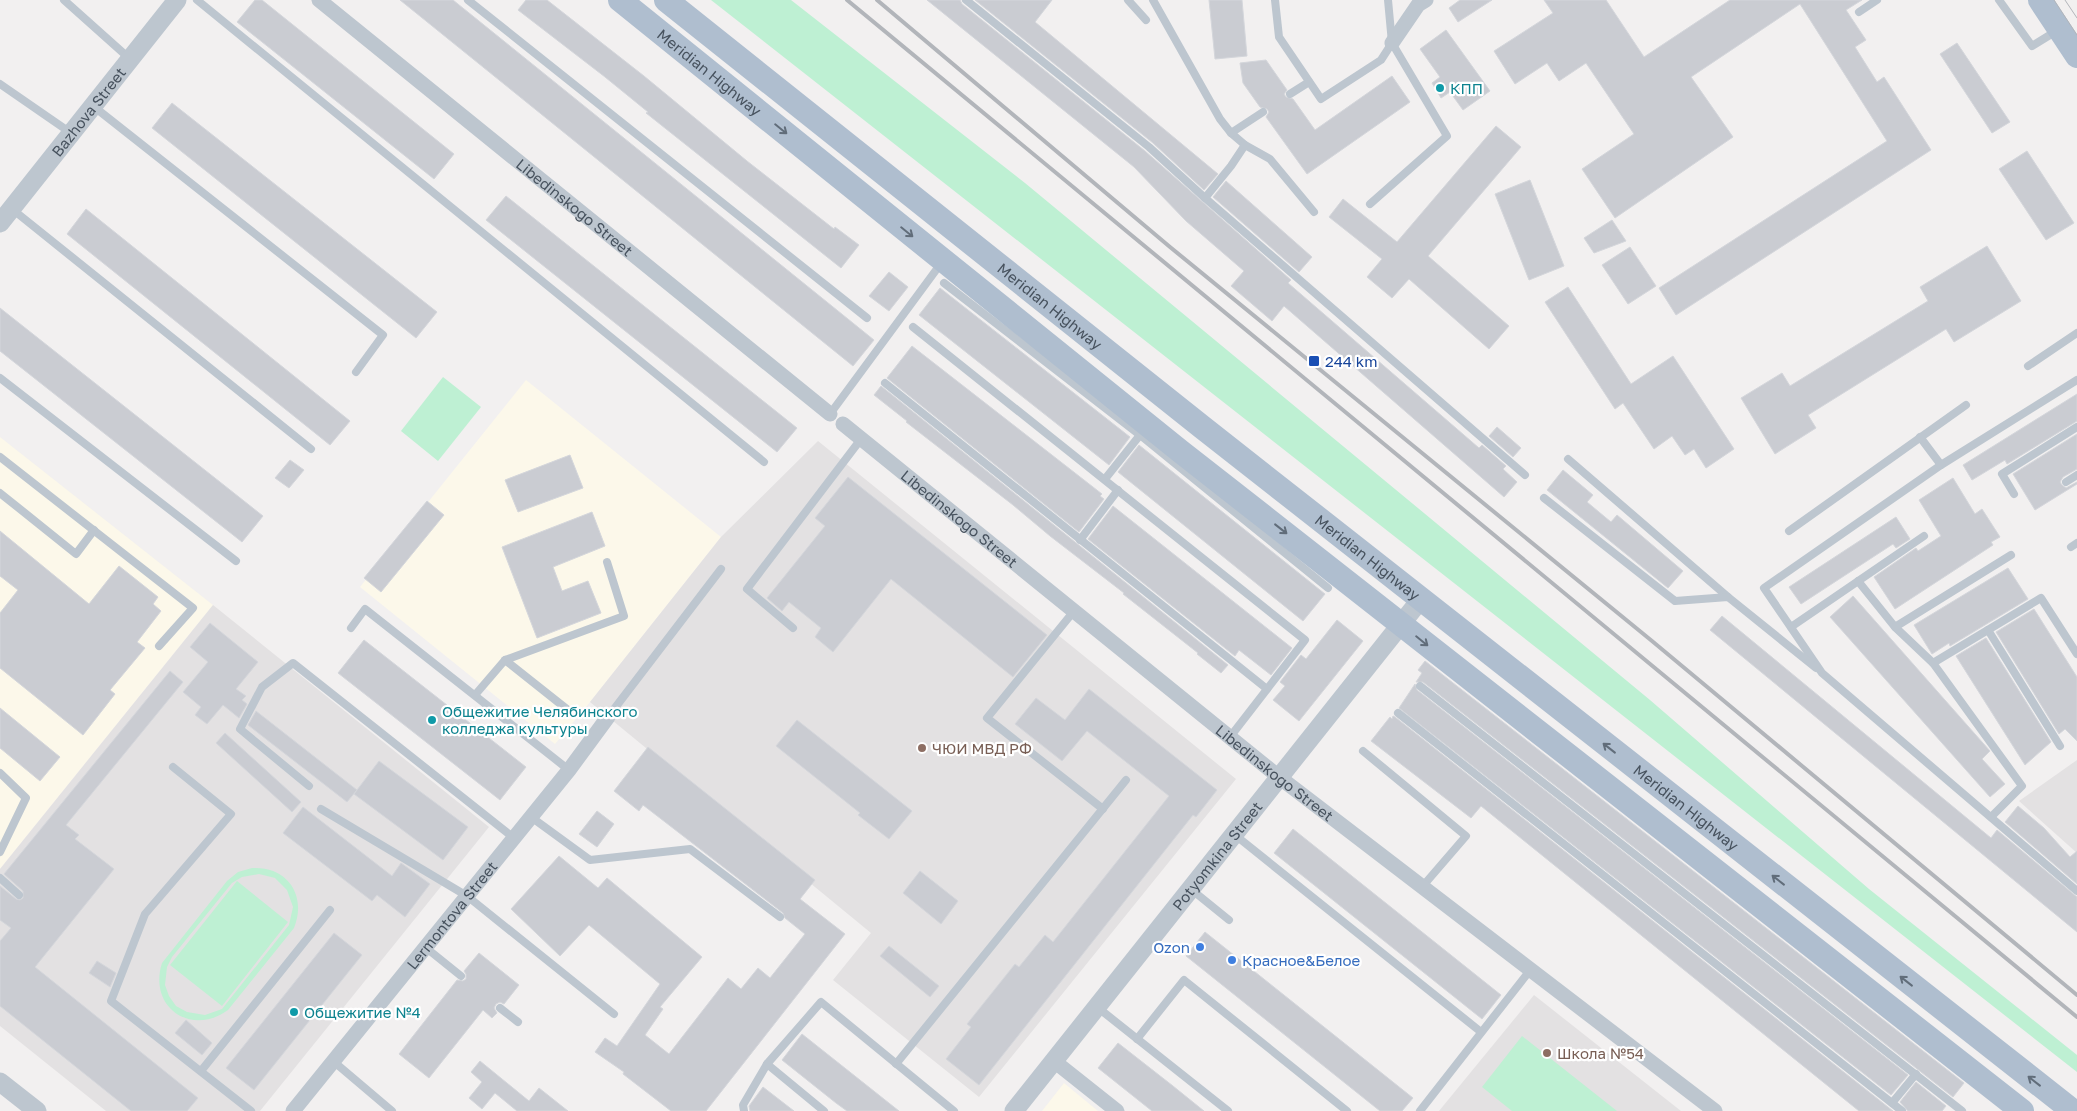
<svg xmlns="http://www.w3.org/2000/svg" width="2077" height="1111" viewBox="0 0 2077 1111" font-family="'Golos Text',sans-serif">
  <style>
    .commercial { fill: #fcf8ea }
    .education { fill: #e3e1e2 }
    .green { fill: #bef0d3; fill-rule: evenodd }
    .building { fill: #caccd2; stroke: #d4d6db }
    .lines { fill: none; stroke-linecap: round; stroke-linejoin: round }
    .service { stroke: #bdc6cf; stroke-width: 8 }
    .minor { stroke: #bdc6cf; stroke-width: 15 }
    .tertiary { stroke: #bdc6cf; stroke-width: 19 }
    .primary { stroke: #afbecf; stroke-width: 24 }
    .tram { stroke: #b2b5ba; stroke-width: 1 }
    .rail { stroke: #b2b5ba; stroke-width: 4 }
    .oneway { stroke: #616d7a }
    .culture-dot { fill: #0f9aa8; stroke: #fff; stroke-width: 2 }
    .transit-dot { fill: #1a4fb4; stroke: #fff; stroke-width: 2 }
    .education-dot { fill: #8d6e63; stroke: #fff; stroke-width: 2 }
    .shop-dot { fill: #3f7fe0; stroke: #fff; stroke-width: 2 }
    .labels { text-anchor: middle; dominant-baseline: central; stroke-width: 4.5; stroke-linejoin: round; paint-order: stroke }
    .street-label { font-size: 15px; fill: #47525e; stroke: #fff }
    .culture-label { font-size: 15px; fill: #0d838f; stroke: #fff; text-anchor: start }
    .transit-label { font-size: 15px; fill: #164399; stroke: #fff; text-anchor: start }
    .education-label { font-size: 15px; fill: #785e54; stroke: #fff; text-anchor: start }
    .shop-label { font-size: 15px; fill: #366cbe; stroke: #fff; text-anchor: end }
  </style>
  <rect width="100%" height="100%" fill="#f2f0f0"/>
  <!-- commercial -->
  <g class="commercial">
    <path d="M526 380 721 537 590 702 555 744 360 587Z"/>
    <path d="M0 437 213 605 0 869Z"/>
    <path d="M1064 1083 1098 1111H1042Z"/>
  </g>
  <!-- education -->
  <g class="education">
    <path d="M818 441 1236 779 979 1097 833 980 871 933 590 702 721 537Z"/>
    <path d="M213 605 489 827 260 1111H106L0 1026V869Z"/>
    <path d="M2077 760V853L2019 801Z"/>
    <path d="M1534 995 1681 1111H1439Z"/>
  </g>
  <!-- green -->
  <g class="green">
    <path d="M711 0H791L1025 183 1650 700 1869 889 2077 1055V1072Z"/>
    <path d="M443 377 481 407 438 461 401 431Z"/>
    <path d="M252 868C288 866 307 896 294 928L228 1010C191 1037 148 1007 162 963L227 881 238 872ZM259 874 275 878 287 890 293 907 289 925 222 1009 205 1015 187 1012 176 1006 169 996 165 985 167 967 172 957 232 883 242 877Z"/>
    <path d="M237 881 288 922 222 1006 170 965Z"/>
    <path d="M1522 1036 1617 1111H1512L1482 1087Z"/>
  </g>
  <!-- building -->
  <g class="building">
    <path d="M255 0H262L454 154 434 179 237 22Z"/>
    <path d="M400 0H453L874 340 853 366Z"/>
    <path d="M526 0H547L644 76 747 161 834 229 835 227 859 245 841 268 646 113 648 112 605 77 518 10Z"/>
    <path d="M927 0H960L962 4 1145 151 1291 280 1288 283 1479 448 1482 445 1506 466 1503 469 1517 482 1504 497 1284 306 1272 321 1231 286 1244 271 1186 221 1134 167Z"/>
    <path d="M975 0H1052L1035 22 1218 174 1204 190 1153 143Z"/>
    <path d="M1209 0H1242L1247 56 1215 59Z"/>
    <path d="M1460 0H1492L1458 22 1449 8Z"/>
    <path d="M1544 0H1606L1644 57 1730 0H1862L1846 10 1866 40 1855 47 1877 82 1884 77 1931 150 1676 315 1659 288 1887 141 1800 4 1691 77 1733 137 1615 218 1582 169 1634 134 1586 63 1559 81 1547 63 1515 84 1494 51 1553 13Z"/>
    <path d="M1446 30 1490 91 1463 110 1450 92 1441 98 1432 83 1440 77 1420 49Z"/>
    <path d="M1957 43 2010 122 1992 133 1940 54Z"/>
    <path d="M1266 60 1287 90 1284 94 1286 97 1293 99 1315 130 1392 76 1410 102 1307 174 1266 117 1269 112 1267 109 1260 107 1243 83 1240 63Z"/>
    <path d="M172 103 437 312 416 338 152 128Z"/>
    <path d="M1496 126 1521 147 1428 256 1509 326 1489 349 1409 279 1392 298 1367 277 1382 259 1329 217 1343 199 1397 242Z"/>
    <path d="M2027 151 2074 223 2046 240 1999 169Z"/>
    <path d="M1530 180 1564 266 1529 280 1495 194Z"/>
    <path d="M1226 181 1312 257 1299 272 1213 197Z"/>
    <path d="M506 196 797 428 777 452 486 220Z"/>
    <path d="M86 209 350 421 330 445 67 234Z"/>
    <path d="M1612 220 1626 241 1594 253 1584 238Z"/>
    <path d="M1987 246 2021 301 1954 342 1946 329 1808 415 1816 428 1775 454 1741 398 1782 373 1790 386 1928 301 1920 287Z"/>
    <path d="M1630 247 1656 286 1628 304 1602 265Z"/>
    <path d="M889 272 908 287 889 311 869 296Z"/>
    <path d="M1568 287 1631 384 1673 356 1734 449 1706 468 1694 449 1685 455 1672 436 1654 449 1623 403 1615 409 1545 302Z"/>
    <path d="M940 288 1130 437 1109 465 919 315Z"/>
    <path d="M0 308 263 516 242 542 0 351Z"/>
    <path d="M912 346 1102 494 1100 496 1104 499 1079 532 887 378Z"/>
    <path d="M881 386 1228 665 1221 673 1197 654 1198 653 1123 594 1124 593 1050 536 1013 505 906 422 907 421 874 395Z"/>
    <path d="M2077 394V421L2007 464 2005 460 1972 480 1963 465Z"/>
    <path d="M1497 427 1521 448 1513 457 1489 436Z"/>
    <path d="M2077 434V469L2063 477 2060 482 2062 485 2066 488 2077 482V484L2035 510 2013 474Z"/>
    <path d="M1139 445 1325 594 1303 621 1118 472Z"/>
    <path d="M570 455 583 488 518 512 505 480Z"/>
    <path d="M290 460 304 470 289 488 275 478Z"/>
    <path d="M1563 470 1593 495 1587 502 1611 522 1617 515 1683 571 1668 588 1547 490Z"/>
    <path d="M848 477 1047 635 1013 677 891 579 833 652 815 637 821 628 789 602 782 611 767 598 825 526 815 518Z"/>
    <path d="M1953 478 1975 514 1982 509 2000 537 1991 542 1993 545 1895 609 1874 577 1916 548 1918 551 1941 536 1919 500Z"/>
    <path d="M427 501 444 515 381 592 364 578Z"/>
    <path d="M1113 506 1292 648 1271 675 1239 650 1235 656 1088 539Z"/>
    <path d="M592 512 605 546 553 567 562 591 588 581 601 613 537 638 502 547Z"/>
    <path d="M1896 517 1910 539 1896 548 1893 544 1801 604 1789 587Z"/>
    <path d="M0 531 89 604 119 566 158 597 153 604 161 611 137 642 145 648 110 690 115 694 83 735 0 668V613L18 590 0 576Z"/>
    <path d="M2008 568 2028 599 1950 646 1949 643 1932 654 1914 625Z"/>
    <path d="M1853 596 1990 751 1982 759 2005 784 1990 797 1830 617Z"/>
    <path d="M2034 609 2077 677V741L2065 729 2059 734 1996 632Z"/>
    <path d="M1722 616 1991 838 1997 830 2077 897V932L1710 630Z"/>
    <path d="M1337 620 1363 641 1299 721 1273 700 1285 686 1280 682 1301 655 1306 659Z"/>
    <path d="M210 623 258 662 236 689 246 696 242 700 247 704 239 718 223 705 207 724 195 715 201 707 183 692 208 662 190 647Z"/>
    <path d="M1986 638 2051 742 2025 765 1956 656Z"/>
    <path d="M364 640 526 767 500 800 338 673Z"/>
    <path d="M1425 661 1964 1083 1953 1097 1423 682H1416L1422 673 1418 670Z"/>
    <path d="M170 671 183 682 66 825 79 835 75 839 114 869 35 967 198 1098 187 1111H131L0 1006V941L11 928 0 920V886L16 899 20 900 23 898V891L4 874Z"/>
    <path d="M1415 684 1417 690 1908 1075 1891 1095 1399 708Z"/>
    <path d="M1089 689 1217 790 1196 817 1193 815 979 1085 946 1059 971 1027 967 1024 1015 964 1019 967 1045 935 1053 942 1169 796 1087 731 1062 761 1015 724 1036 698 1065 720Z"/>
    <path d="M0 708 60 757 40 781 0 748Z"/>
    <path d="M256 711 357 790 347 802 248 725Z"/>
    <path d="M1393 716 1395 717 1893 1111H1859L1481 806 1471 818 1371 741 1390 717 1392 719Z"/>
    <path d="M797 720 912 811 889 839 858 815 860 813 776 746Z"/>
    <path d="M225 733 301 802 292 812 216 743Z"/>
    <path d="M648 747 815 880 800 899 845 934 706 1111H671L623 1074 624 1072 595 1052 605 1038 617 1046 660 984 589 925 560 956 511 909 559 856 598 888 607 878 702 957 660 1007 663 1009 645 1035 669 1054 728 978 741 989 758 968 770 978 805 934 785 918 783 913 643 805 639 811 614 791Z"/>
    <path d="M379 761 468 827 443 860 354 794Z"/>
    <path d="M2018 806 2044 828 2070 857 2077 851V884L2005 822Z"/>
    <path d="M303 807 392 876 401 863 430 884 405 917 377 895 372 901 283 833Z"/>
    <path d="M597 811 614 824 597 847 579 834Z"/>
    <path d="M1293 829 1501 995 1482 1019 1274 853Z"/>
    <path d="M920 871 958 901 941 924 903 893Z"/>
    <path d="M1205 932 1413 1098 1402 1111H1380L1186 956Z"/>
    <path d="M334 933 362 955 254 1090 226 1068Z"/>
    <path d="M889 946 939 986 930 997 880 956Z"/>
    <path d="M479 953 519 985 504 1004 500 1002 496 1004 494 1008 497 1013 492 1018 483 1010 429 1078 399 1054 457 980 463 981 466 979V974L464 971Z"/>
    <path d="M97 961 116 973 110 987 89 973Z"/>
    <path d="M186 1020 212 1043 202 1055 175 1033Z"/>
    <path d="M802 1034 899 1111H847L836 1103 782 1060Z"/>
    <path d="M1118 1043 1173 1086 1204 1111H1152L1098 1068Z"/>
    <path d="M480 1061 529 1101 539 1088 568 1111H517L495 1093 482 1109 469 1098 482 1082 471 1072Z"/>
    <path d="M1916 1082 1946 1106 1942 1111H1908L1900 1102Z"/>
    <path d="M763 1087 794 1111H750L749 1106Z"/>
  </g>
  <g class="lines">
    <!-- service -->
    <g class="service">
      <path d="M64 0 130 59"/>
      <path d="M197 0 764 462"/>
      <path d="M468 0 867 318"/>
      <path d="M966 0 1149 147 1205 198 1525 475"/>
      <path d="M1128 0 1146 20"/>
      <path d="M1153 0 1220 119 1231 133 1245 145 1270 159 1314 212"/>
      <path d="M1275 0 1279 37 1321 99 1381 60 1392 43"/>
      <path d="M1999 0 2032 46 2058 30"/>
      <path d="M1859 12 1877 0"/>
      <path d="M0 84 71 133"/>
      <path d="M1290 94 1309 82"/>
      <path d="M93 106 383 335 356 372"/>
      <path d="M1231 133 1263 112"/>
      <path d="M1205 198 1231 166 1245 145"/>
      <path d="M1370 204 1447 136 1392 43 1388 0"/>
      <path d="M12 209 311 449"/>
      <path d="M944 283 1140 435 1328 588"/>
      <path d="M913 327 1305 640 1230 737"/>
      <path d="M2028 366 2077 333"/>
      <path d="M0 378 236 561"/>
      <path d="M2077 380 1941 465 1764 588 1822 673 2077 891"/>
      <path d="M885 383 1267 689"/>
      <path d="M830 414 942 262"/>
      <path d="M1920 437 1941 465"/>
      <path d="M0 457 193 608 159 646"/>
      <path d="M1568 459 1728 597"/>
      <path d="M1105 479 1140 435"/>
      <path d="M2066 482 2077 475"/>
      <path d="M0 493 76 554 94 530"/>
      <path d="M2014 494 2002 474 2077 427"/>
      <path d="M1544 498 1675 601 1728 597 1816 668"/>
      <path d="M1789 531 1966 405"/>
      <path d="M1080 540 1118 490"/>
      <path d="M2071 547 2077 543"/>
      <path d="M1858 581 1895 627 1933 663 2022 786 1991 817"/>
      <path d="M1074 611 987 718 1103 809"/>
      <path d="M1791 627 1924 536"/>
      <path d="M1895 627 2011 555"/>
      <path d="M351 628 365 609 569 770"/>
      <path d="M793 628 747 589 861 439"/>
      <path d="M1988 630 2060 746"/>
      <path d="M505 660 624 616 607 562"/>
      <path d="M1933 663 2041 598 2077 654"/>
      <path d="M1420 686 1962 1111"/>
      <path d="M475 695 505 660 568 710"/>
      <path d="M1398 713 1902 1111"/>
      <path d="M608 717 721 569"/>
      <path d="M1363 751 1466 836 1422 887"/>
      <path d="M173 767 231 814 145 914 111 1001 251 1111"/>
      <path d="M0 773 26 798 0 852"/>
      <path d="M309 786 240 729 262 687 293 663 514 838"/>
      <path d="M321 809 467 896 614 1014"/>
      <path d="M531 817 590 860 690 849 780 917"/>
      <path d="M1235 835 1481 1032"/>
      <path d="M0 878 19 895"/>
      <path d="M1192 890 1229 920"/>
      <path d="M425 947 461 976"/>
      <path d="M1097 1007 1228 1111"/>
      <path d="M500 1008 518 1022"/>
      <path d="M1137 1039 1184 980 1347 1111"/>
      <path d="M333 1061 392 1111"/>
      <path d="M896 1064 1126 780"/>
      <path d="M201 1071 330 910"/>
      <path d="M1892 1103 1916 1074"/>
      <path d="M744 1111 743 1105 767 1064"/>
      <path d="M824 1111 767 1064 821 1002 954 1111"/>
      <path d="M1420 1111 1531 969"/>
    </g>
    <!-- minor -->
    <g class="minor">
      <path id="s1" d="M319 0 830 414"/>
      <path d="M1392 43 1418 5 1426 0"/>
      <path id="s2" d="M843 424 1279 777 1715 1111"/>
      <path d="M1054 1061 1117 1111"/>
      <path id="s3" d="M293 1111 569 770 608 717"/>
    </g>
    <!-- tertiary -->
    <g class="tertiary">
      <path id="s4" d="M0 223 177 0"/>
      <path d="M0 1082 37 1111"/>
      <path id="s5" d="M1014 1111 1421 599"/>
    </g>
    <!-- primary -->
    <g class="primary">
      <path id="s6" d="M620 0 1180 451 2022 1111"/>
      <path id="s7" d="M666 0 1202 427 2073 1111"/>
      <path d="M2040 0 2077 56"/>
    </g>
    <!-- tram -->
    <g class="tram">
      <path d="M2054 0 2077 35"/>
      <path d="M2065 0 2077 18"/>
    </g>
    <!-- rail -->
    <g class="rail">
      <path d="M847 0 2077 1017"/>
      <path d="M877 0 1170 247 1652 641 2077 995"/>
    </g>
  </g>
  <!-- one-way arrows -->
  <defs><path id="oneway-shaft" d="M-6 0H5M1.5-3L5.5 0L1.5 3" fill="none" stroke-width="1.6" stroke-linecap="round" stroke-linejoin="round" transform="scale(1.25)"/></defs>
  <g class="oneway">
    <use href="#oneway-shaft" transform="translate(781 129) rotate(39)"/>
    <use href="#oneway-shaft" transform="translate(907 232) rotate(39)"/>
    <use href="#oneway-shaft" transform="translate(1281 529) rotate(38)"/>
    <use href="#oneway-shaft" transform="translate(1422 641) rotate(39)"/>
    <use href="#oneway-shaft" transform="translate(1609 748) rotate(-142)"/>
    <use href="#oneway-shaft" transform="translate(1778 880) rotate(-142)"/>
    <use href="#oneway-shaft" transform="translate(1906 981) rotate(-142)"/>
    <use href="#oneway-shaft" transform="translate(2034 1081) rotate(-142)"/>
  </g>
  <!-- markers -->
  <g class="culture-dot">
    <circle cx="1440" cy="88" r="5"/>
    <circle cx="432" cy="720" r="5"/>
    <circle cx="294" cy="1012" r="5"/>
  </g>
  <rect class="transit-dot" x="1308" y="355" width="12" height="12" rx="2.5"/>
  <g class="education-dot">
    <circle cx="922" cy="748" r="5"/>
    <circle cx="1547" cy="1053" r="5"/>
  </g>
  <g class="shop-dot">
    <circle cx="1200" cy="947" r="5"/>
    <circle cx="1232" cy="960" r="5"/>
  </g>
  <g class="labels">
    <!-- street labels -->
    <g class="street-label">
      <text stroke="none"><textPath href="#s6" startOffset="115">Meridian Highway</textPath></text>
      <text stroke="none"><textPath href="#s4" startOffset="142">Bazhova Street</textPath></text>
      <text stroke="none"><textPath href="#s1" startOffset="329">Libedinskogo Street</textPath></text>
      <text stroke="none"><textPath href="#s7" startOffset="491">Meridian Highway</textPath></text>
      <text stroke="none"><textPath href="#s2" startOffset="150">Libedinskogo Street</textPath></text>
      <text stroke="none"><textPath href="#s7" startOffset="896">Meridian Highway</textPath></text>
      <text stroke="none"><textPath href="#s2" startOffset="555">Libedinskogo Street</textPath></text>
      <text stroke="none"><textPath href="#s7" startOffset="1301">Meridian Highway</textPath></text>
      <text stroke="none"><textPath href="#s5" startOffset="326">Potyomkina Street</textPath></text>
      <text stroke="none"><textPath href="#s3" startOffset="252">Lermontova Street</textPath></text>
    </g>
    <!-- culture labels -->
    <g class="culture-label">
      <text x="1450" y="88">КПП</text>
      <text x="442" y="711">Общежитие Челябинского<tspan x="442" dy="17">колледжа культуры</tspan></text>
      <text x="304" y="1012">Общежитие №4</text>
    </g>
    <!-- transit labels -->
    <g class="transit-label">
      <text x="1325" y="361">244 km</text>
    </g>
    <!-- education labels -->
    <g class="education-label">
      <text x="932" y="748">ЧЮИ МВД РФ</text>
      <text x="1557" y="1053">Школа №54</text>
    </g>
    <!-- shop labels -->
    <g class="shop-label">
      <text x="1190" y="947">Ozon</text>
      <text x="1242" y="960" text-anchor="start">Красное&amp;Белое</text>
    </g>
  </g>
</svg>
